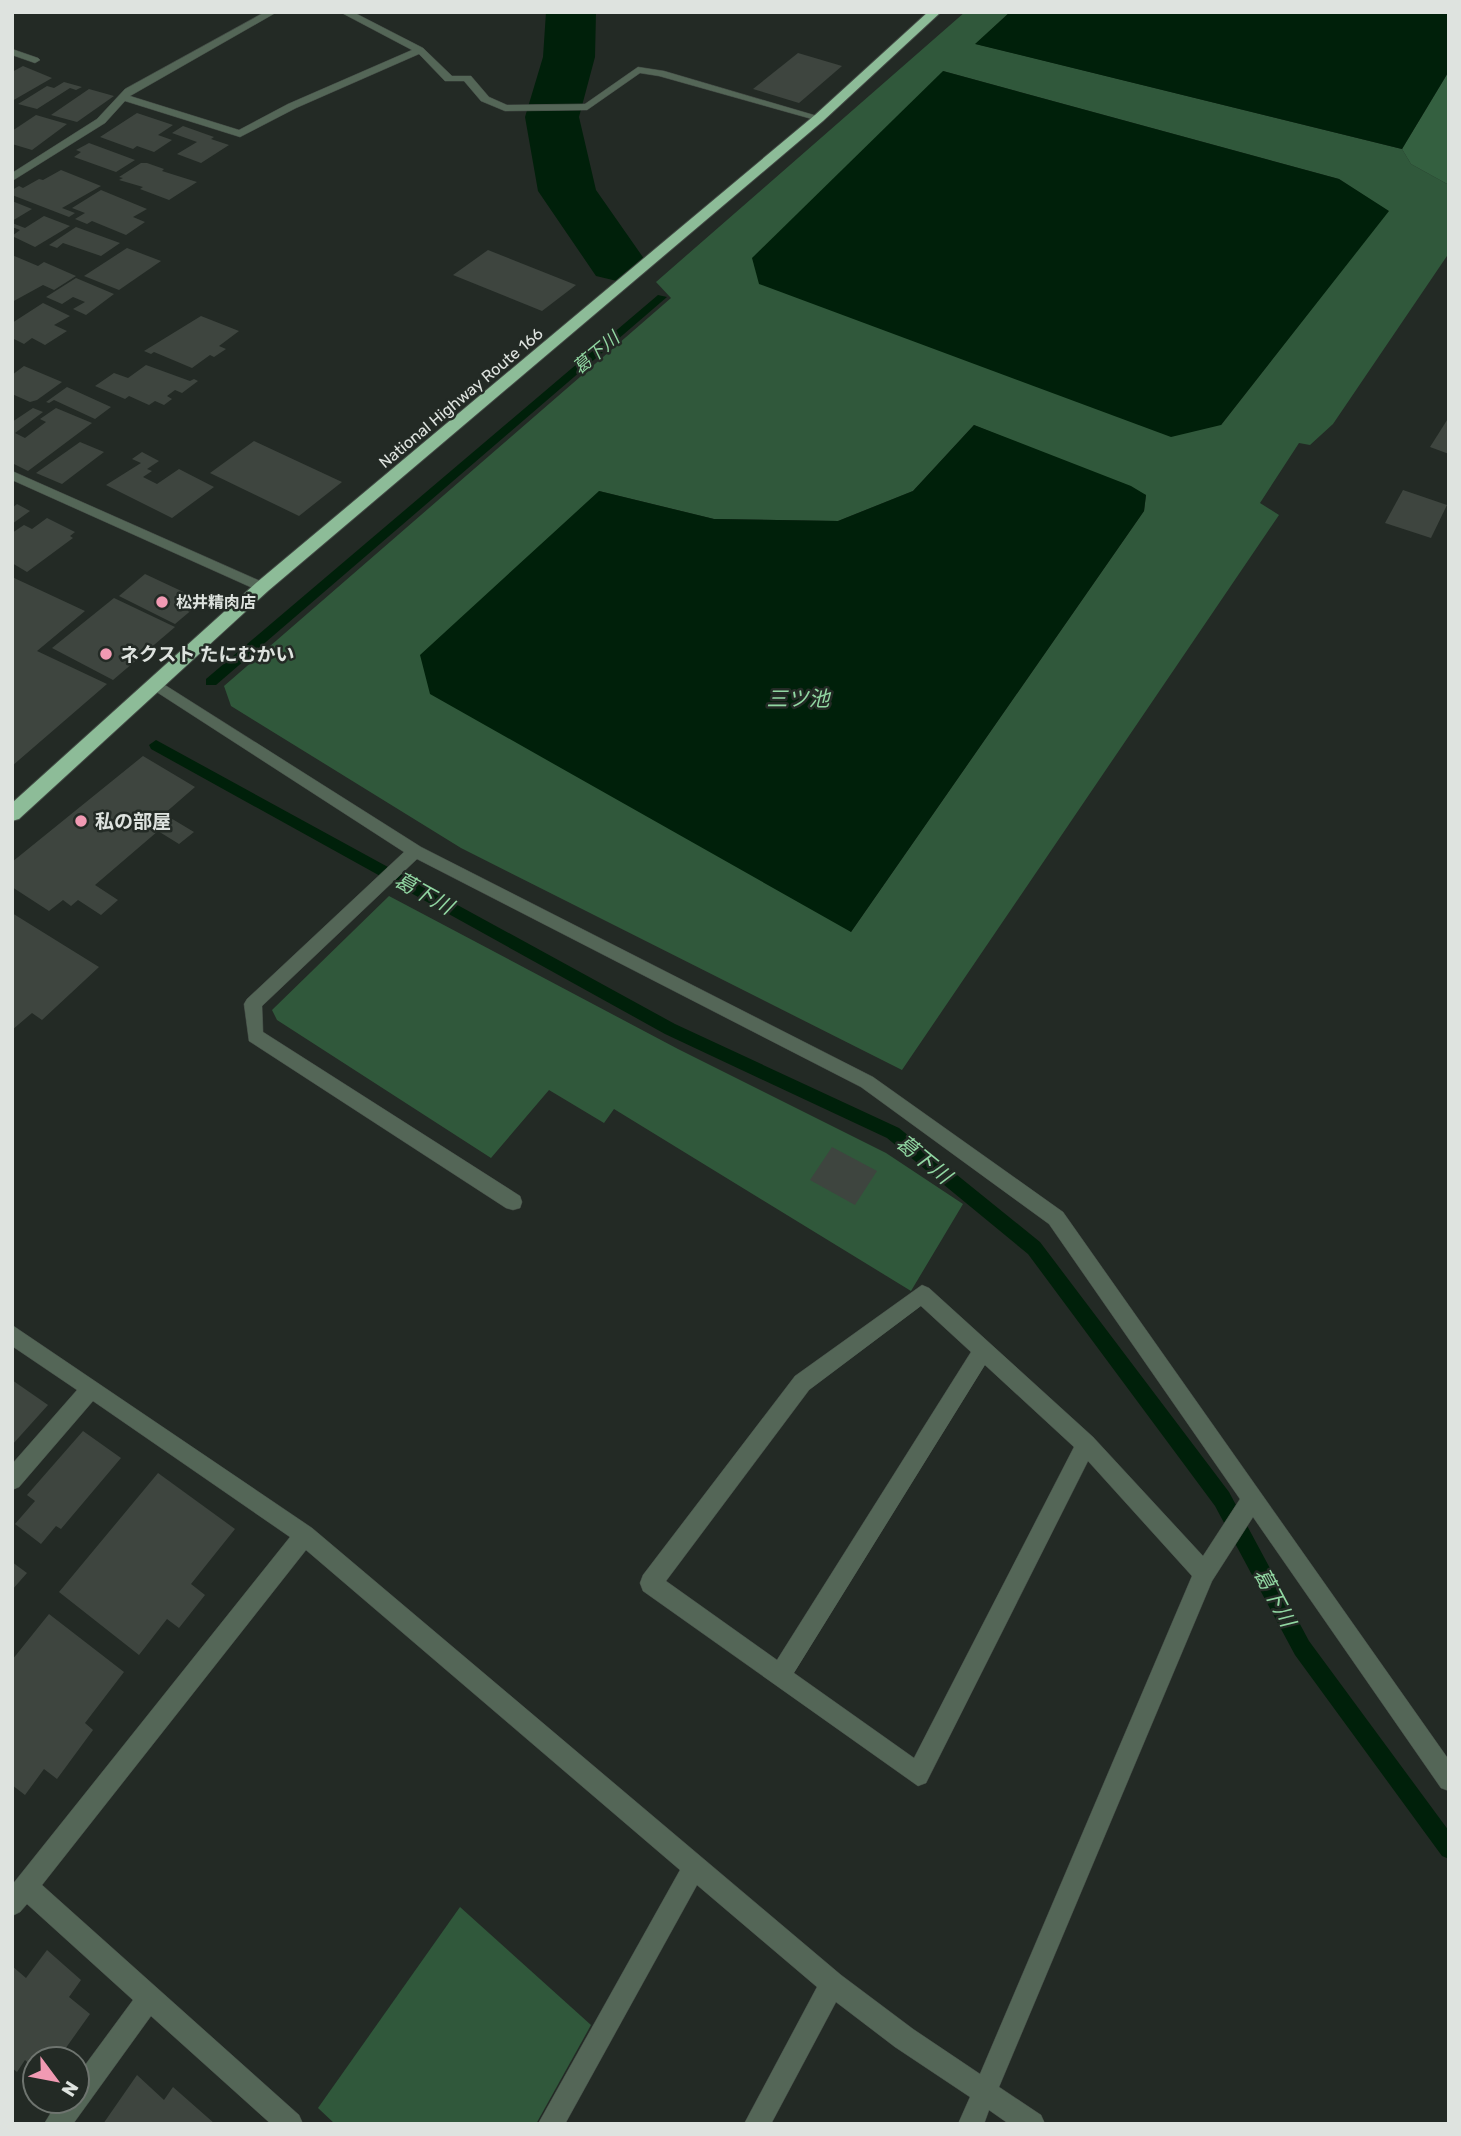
<svg xmlns="http://www.w3.org/2000/svg" width="1461" height="2136" viewBox="0 0 1461 2136" font-family="Rubik,'Noto Sans JP',sans-serif">
  <style>
    .green { fill: #30583b; fill-rule: evenodd }
    .forest { fill: #346040 }
    .water { fill: #00200a }
    .lines { fill: none; stroke-linecap: round; stroke-linejoin: round }
    .stream { fill: #00200a; fill-rule: evenodd }
    .river { fill: #00200a; fill-rule: evenodd }
    .building { fill: #3e453f }
    .minor-casing { stroke: #414843; stroke-width: 1 }
    .highway-casing { stroke: #414843; stroke-width: 2 }
    .minor { fill: #546657; fill-rule: evenodd }
    .highway { fill: #8dbc98; fill-rule: evenodd }
    .poi-dot { fill: #f19ab3; stroke: #232a25; stroke-width: 2.5 }
    .labels { text-anchor: middle; dominant-baseline: central; stroke-width: 5; stroke-linejoin: round; paint-order: stroke }
    .far-street-label { font-size: 16px; fill: #dee3df; stroke: #232a25 }
    .far-poi-label { font-size: 16px; font-weight: bold; fill: #dee3df; stroke: #232a25; text-anchor: start }
    .far-water-label { font-size: 18px; font-style: italic; fill: #91d7a2; stroke: #232a25 }
    .poi-label { font-size: 19px; font-weight: bold; fill: #dee3df; stroke: #232a25; text-anchor: start }
    .water-label { font-size: 21px; font-style: italic; fill: #91d7a2; stroke: #232a25 }
  </style>
  <rect width="100%" height="100%" fill="#232a25"/>
  <!-- green -->
  <g class="green">
    <path d="M965 12H1010L976 44 1402 149 1411 164 1449 185V253L1333 424 1310 445 1299 443 1260 503 1279 515 902 1070 461 848 231 706 224 686 671 298 656 282ZM943 71 1339 179 1388 211 1221 425ZM974 425 1146 495 1144 511 851 932 599 491 714 519 838 521 913 491Z"/>
    <path d="M389 896 678 1049 886 1153 963 1204 911 1291 614 1109 604 1123 549 1090 491 1158 277 1020 272 1010Z"/>
    <path d="M460 1907 591 2025 536 2124H335L318 2108Z"/>
  </g>
  <!-- forest -->
  <path class="forest" d="M1449 71V185L1411 164 1402 149Z"/>
  <!-- water -->
  <g class="water">
    <path d="M1010 12H1449V71L1402 149 975 44Z"/>
    <path d="M943 71 1339 179 1389 211 1221 425 1171 437 759 284 752 258Z"/>
    <path d="M974 425 1131 486 1146 495 1144 511 851 932 430 694 420 655 599 491 714 519 838 521 913 491Z"/>
  </g>
  <g class="lines">
    <!-- stream -->
    <g class="stream">
      <path d="M658 295 667 297 216 685H206V679Z"/>
      <path d="M156 740 675 1024 899 1128 1040 1242 1229 1492 1309 1641 1449 1831V1859L1442 1856 1295 1655 1215 1506 1028 1254 887 1138 665 1034 151 749 149 745Z"/>
    </g>
    <!-- river -->
    <path class="river" d="M546 12H596L595 57 579 117 596 190 647 263 638 276 617 281 596 276 538 191 525 117 543 57Z"/>
  </g>
  <!-- building -->
  <g class="building">
    <path d="M798 53 842 66 799 103 753 89Z"/>
    <path d="M23 66 52 78 12 101V72Z"/>
    <path d="M64 82 82 87 76 90 70 88 37 109 18 104 47 86 54 88Z"/>
    <path d="M89 89 114 96 77 122 51 115Z"/>
    <path d="M137 113 173 125 158 135 172 140 154 152 137 146 133 149 100 137Z"/>
    <path d="M36 115 67 124 32 150 12 144V131Z"/>
    <path d="M183 126 214 137 211 139 229 145 201 163 177 154 197 142 172 133Z"/>
    <path d="M89 143 135 160 116 172 74 157 81 152 76 150Z"/>
    <path d="M141 163H147L164 169 162 171 197 182 169 200 140 189 143 187 119 180 123 178 119 177Z"/>
    <path d="M61 170 101 186 62 208 75 213 69 217 12 195V190L19 186 23 188 39 179 43 180Z"/>
    <path d="M101 190 147 209 133 217 145 222 126 235 92 221 87 224 75 219 85 213 72 208Z"/>
    <path d="M12 201 32 209 12 221Z"/>
    <path d="M44 216 70 226 35 247 12 236 20 230 12 227V223L25 228Z"/>
    <path d="M76 227 120 243 101 256 63 243 57 248 49 245Z"/>
    <path d="M127 248 161 261 119 290 84 276Z"/>
    <path d="M488 250 576 285 542 311 453 275Z"/>
    <path d="M12 255 38 266 44 262 76 276 54 290 43 285 12 302Z"/>
    <path d="M76 278 114 294 86 315 73 309 85 302 73 297 62 304 46 297Z"/>
    <path d="M43 303 70 316 54 325 67 331 45 345 32 338 24 344 12 338V323Z"/>
    <path d="M201 316 239 331 219 346 226 349 214 357 210 355 192 368 154 352 151 354 144 351Z"/>
    <path d="M146 365 190 381 194 379 198 381 182 393 175 390 167 396 172 399 164 405 155 401 149 405 129 396 125 399 95 386 114 373 128 378Z"/>
    <path d="M24 366 62 382 37 400 30 402 12 394V375Z"/>
    <path d="M67 387 111 407 95 419 54 400 49 403 46 402Z"/>
    <path d="M33 408 43 412 15 433 25 438 46 422 40 419 56 408 92 423 28 471 12 463V422Z"/>
    <path d="M1449 417V454L1430 447Z"/>
    <path d="M254 441 342 482 299 516 210 473Z"/>
    <path d="M80 442 104 452 62 484 36 473Z"/>
    <path d="M142 452 159 461 147 469 152 471 143 477 157 484 179 469 214 487 172 518 106 485 141 463 132 459Z"/>
    <path d="M1403 490 1447 505 1431 538 1385 523Z"/>
    <path d="M17 504 30 511 12 524V508Z"/>
    <path d="M47 518 75 532 70 536 73 538 27 572 12 563V533L24 525 32 529Z"/>
    <path d="M145 574 192 596 194 608 175 624 119 596Z"/>
    <path d="M12 577 85 611 37 651 107 684 12 766Z"/>
    <path d="M114 598 175 627 113 680 52 648Z"/>
    <path d="M143 756 195 787 164 814 194 832 179 844 158 831 95 885 118 900 101 915 78 900 71 906 63 900 49 911 12 887V862Z"/>
    <path d="M12 913 99 967 42 1020 32 1013 12 1030Z"/>
    <path d="M832 1147 877 1171 855 1205 810 1180Z"/>
    <path d="M12 1380 48 1405 12 1445Z"/>
    <path d="M83 1431 121 1458 61 1529 56 1526 41 1544 15 1524 35 1501 27 1495Z"/>
    <path d="M158 1473 235 1529 191 1584 205 1595 179 1628 167 1619 139 1655 59 1592Z"/>
    <path d="M12 1562 27 1573 12 1590Z"/>
    <path d="M49 1614 124 1672 85 1723 93 1730 57 1779 44 1769 25 1795 12 1785V1660Z"/>
    <path d="M47 1950 81 1980 69 1997 90 2014 58 2059H35V2069L25 2060 17 2072 12 2068V1966L26 1978Z"/>
    <path d="M137 2075 164 2100 173 2087 215 2124H103Z"/>
  </g>
  <g class="lines">
    <!-- minor casing -->
    <g class="minor-casing">
      <g id="minor">
        <path d="M265 12H277L130 96 239 130 288 104 412 50 340 12H353L423 48 452 76H471L489 97 507 105 585 104 638 67 664 71 824 118 819 121 659 76 640 73 587 110 505 111 481 101 464 81H445L419 54 296 108 240 137 125 101 105 123 12 181V173L97 119 125 89Z"/>
        <path d="M12 49 38 58 40 60 35 63 12 55Z"/>
        <path d="M12 471 267 584 269 587 267 590H257L12 480Z"/>
        <path d="M157 680 421 847 873 1077 1063 1212 1449 1760V1791L1441 1788 1253 1517 1212 1581 999 2087 1041 2115 1045 2124H1009L989 2110 984 2124H958L970 2097 895 2047 836 2002 771 2124H744L817 1987 697 1885 565 2124H538L680 1870 306 1550 42 1885 299 2115 303 2124H271L151 2016 73 2124H44L58 2101H77V2076L133 2000 27 1904 20 1912 12 1916V1885L290 1537 93 1401 19 1487 12 1490V1464L77 1390 12 1346V1325L312 1528 841 1975 913 2029 980 2074 1192 1576 1088 1461 926 1783 918 1786 643 1591 640 1583 643 1575 795 1376 922 1285 929 1288 1093 1437 1203 1556 1240 1499 1049 1224 861 1087 417 859 262 1006 263 1032 520 1196 522 1202 520 1208 513 1210 506 1208 249 1041 244 1004 247 999 404 852 152 689 150 685ZM921 1306 971 1352 777 1660 666 1581 809 1390ZM985 1365 1074 1447 914 1758 794 1673Z"/>
      </g>
    </g>
    <!-- highway casing -->
    <g class="highway-casing">
      <path id="highway" d="M928 12H941L823 121 268 591 19 819 12 821V803L256 583 815 115Z"/>
    </g>
    <!-- minor -->
    <use href="#minor" class="minor"/>
    <!-- highway -->
    <use href="#highway" class="highway"/>
  </g>
  <!-- markers -->
  <g class="poi-dot">
    <circle cx="162" cy="602" r="7"/>
    <circle cx="106" cy="654" r="7"/>
    <circle cx="81" cy="821" r="7"/>
  </g>
  <g class="labels">
    <!-- far-street labels -->
    <g class="far-street-label">
      <text transform="translate(461 398) rotate(-40)">National Highway Route 166</text>
    </g>
    <!-- far-poi labels -->
    <g class="far-poi-label">
      <text x="176" y="602">松井精肉店</text>
    </g>
    <!-- far-water labels -->
    <g class="far-water-label">
      <text transform="translate(596 353) rotate(-40)">葛下川</text>
    </g>
    <!-- poi labels -->
    <g class="poi-label">
      <text x="120" y="654">ネクスト たにむかい</text>
      <text x="95" y="821">私の部屋</text>
    </g>
    <!-- water labels -->
    <g class="water-label">
      <text x="798" y="698">三ツ池</text>
      <text transform="translate(424 893) rotate(29)">葛下川</text>
      <text transform="translate(924 1159) rotate(39)">葛下川</text>
      <text transform="translate(1275 1597) rotate(62)">葛下川</text>
    </g>
  </g>
  <!-- border -->
  <rect width="1461" height="2136" fill="none" stroke="#dee3df" stroke-width="28"/>
  <!-- north arrow -->
  <g transform="translate(56 2080) rotate(122)"><circle r="33" fill="#232a25" stroke="#6e746f" stroke-width="2"/>
  <path d="M0-5L12 26L0 18L-12 26Z" fill="#f19ab3"/>
  <text y="-10" font-size="19" font-weight="bold" text-anchor="middle" fill="#dee3df">N</text>
  </g>
</svg>
